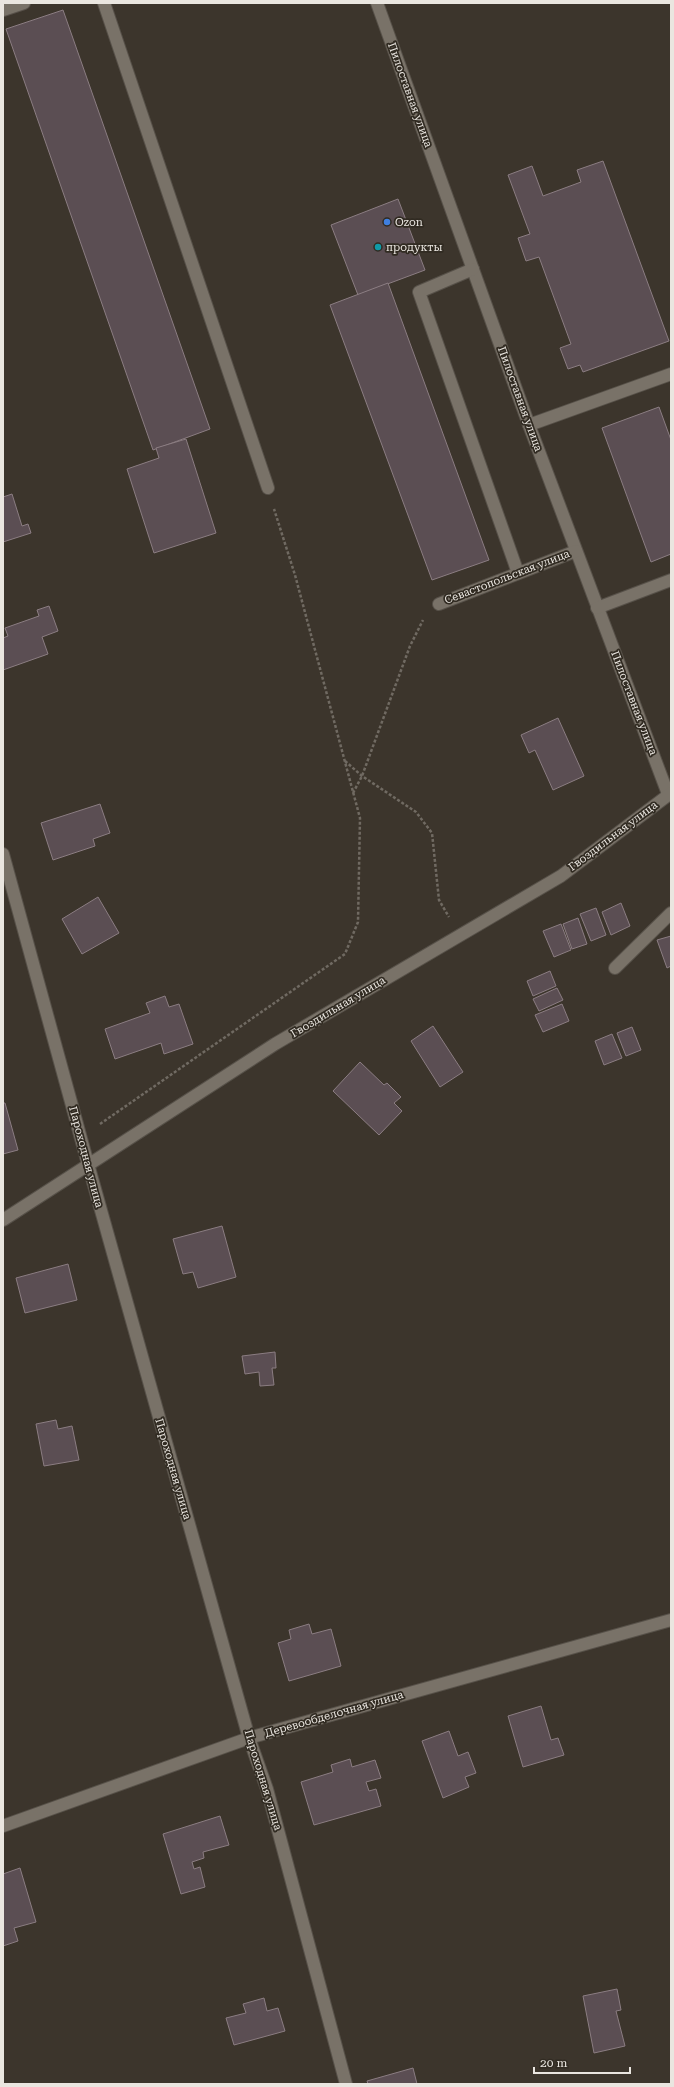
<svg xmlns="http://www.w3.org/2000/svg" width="674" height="2087" viewBox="0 0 674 2087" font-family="'Roboto Serif',serif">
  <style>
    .building { fill: #5b4e53; stroke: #8b7d82 }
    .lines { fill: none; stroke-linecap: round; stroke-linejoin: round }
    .minor-casing { stroke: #575149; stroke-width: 14 }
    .path { stroke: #706a62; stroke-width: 2.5; stroke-dasharray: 3 2; stroke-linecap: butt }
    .minor { stroke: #797268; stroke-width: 12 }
    .shop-dot { fill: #3f7fe0; stroke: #312b22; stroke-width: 1.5 }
    .culture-dot { fill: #0f9aa8; stroke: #312b22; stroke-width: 1.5 }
    .labels { text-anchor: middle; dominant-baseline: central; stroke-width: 3.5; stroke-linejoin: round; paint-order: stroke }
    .street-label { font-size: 11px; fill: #eae6e0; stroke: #312b22 }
    .poi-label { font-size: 11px; fill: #eae6e0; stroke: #312b22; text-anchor: start }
  </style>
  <rect width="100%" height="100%" fill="#3c352c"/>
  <!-- building -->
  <g class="building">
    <path d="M63 10 210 429 153 450 6 29Z"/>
    <path d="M603 161 669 341 583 372 580 365 568 369 560 348 571 344 539 257 526 261 518 238 530 234 508 175 532 166 543 196 581 182 577 170Z"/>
    <path d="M398 199 425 270 358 295 331 225Z"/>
    <path d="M388 283 489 560 432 580 330 305Z"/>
    <path d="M659 407 671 440V554L651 562 602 428Z"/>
    <path d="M186 439 216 533 154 553 127 469 159 458 156 448Z"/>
    <path d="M12 494 22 526 28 524 31 533 3 542V497Z"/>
    <path d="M49 606 58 631 42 637 48 654 3 670V638L8 636 5 628 39 616 37 610Z"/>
    <path d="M558 718 584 776 553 790 535 750 529 753 521 735Z"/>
    <path d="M100 804 110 833 93 839 95 846 53 860 41 823Z"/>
    <path d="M98 897 119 933 82 954 62 919Z"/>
    <path d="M621 903 630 926 611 935 602 912Z"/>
    <path d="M596 908 606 935 591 941 580 914Z"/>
    <path d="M578 918 587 944 572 949 563 924Z"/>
    <path d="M561 924 571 950 554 957 543 931Z"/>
    <path d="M671 936V966L667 968 657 940Z"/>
    <path d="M550 971 556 986 533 996 527 981Z"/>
    <path d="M557 988 563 1000 539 1011 533 999Z"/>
    <path d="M165 996 169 1007 179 1004 193 1044 164 1054 161 1043 115 1059 105 1029 150 1013 146 1003Z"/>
    <path d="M562 1004 569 1021 543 1032 535 1015Z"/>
    <path d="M433 1026 463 1072 440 1087 411 1041Z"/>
    <path d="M632 1027 641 1050 626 1056 617 1033Z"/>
    <path d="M612 1034 622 1058 604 1065 595 1041Z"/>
    <path d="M360 1062 384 1085 387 1083 401 1097 394 1103 402 1111 379 1135 333 1091Z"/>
    <path d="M3 1103H5L18 1150 3 1154Z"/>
    <path d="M222 1226 236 1277 198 1288 193 1272 183 1274 173 1239Z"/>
    <path d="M68 1264 77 1300 25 1313 16 1278Z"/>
    <path d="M275 1352 276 1368H272L274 1385 260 1386 259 1372 245 1374 242 1356Z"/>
    <path d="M56 1420 58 1429 72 1426 79 1460 44 1466 36 1424Z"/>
    <path d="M309 1624 312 1634 331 1629 341 1666 289 1681 278 1643 291 1639 289 1630Z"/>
    <path d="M541 1706 551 1740 558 1738 564 1755 523 1767 508 1716Z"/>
    <path d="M449 1731 458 1756 468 1752 476 1773 465 1777 469 1787 443 1798 422 1741Z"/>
    <path d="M350 1759 352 1767 375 1760 381 1778 366 1782 369 1791 376 1789 381 1806 314 1825 301 1782 333 1772 331 1765Z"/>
    <path d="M220 1816 229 1845 203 1852 204 1858 192 1862 194 1869 200 1867 205 1887 181 1894 163 1834Z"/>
    <path d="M20 1868 36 1922 14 1928 18 1941 3 1946V1874Z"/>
    <path d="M617 1989 621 2010 616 2011 625 2046 594 2053 583 1996Z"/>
    <path d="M264 1998 267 2011 278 2008 285 2031 234 2045 226 2018 246 2013 243 2004Z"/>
    <path d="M413 2068 417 2084H368L367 2081Z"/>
  </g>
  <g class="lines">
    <!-- minor casing -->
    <g class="minor-casing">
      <g id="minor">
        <path d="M104 3 268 488"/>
        <path d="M377 3 529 425 668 794"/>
        <path d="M3 10 24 3"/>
        <path d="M473 269 419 292 518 573"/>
        <path d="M529 425 671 374"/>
        <path d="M439 604 576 551"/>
        <path d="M597 608 671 580"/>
        <path d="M3 854 88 1164 249 1738 267 1789 346 2084"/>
        <path d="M615 968 671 913"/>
        <path d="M3 1220 275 1044 561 876 671 793"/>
        <path d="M3 1826 249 1738 671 1620"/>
      </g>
    </g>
    <!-- path -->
    <g class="path">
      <path d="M345 761 362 776 416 812 432 833 439 900 449 917"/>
      <path d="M353 793 362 776 410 646 423 620"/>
      <path d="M100 1124 345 954 358 922 360 818 295 575 274 509"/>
    </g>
    <!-- minor -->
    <use href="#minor" class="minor"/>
  </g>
  <!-- markers -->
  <circle class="shop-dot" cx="387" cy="222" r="4"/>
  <circle class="culture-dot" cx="378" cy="247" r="4"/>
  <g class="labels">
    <!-- street labels -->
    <g class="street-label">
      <text transform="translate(410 95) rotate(70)">Пилоставная улица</text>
      <text transform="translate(520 399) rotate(70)">Пилоставная улица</text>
      <text transform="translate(507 577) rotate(-21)">Севастопольская улица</text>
      <text transform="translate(634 703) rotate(69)">Пилоставная улица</text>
      <text transform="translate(613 836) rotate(-37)">Гвоздильная улица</text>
      <text transform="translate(338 1007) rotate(-31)">Гвоздильная улица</text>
      <text transform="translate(86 1157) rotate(75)">Пароходная улица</text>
      <text transform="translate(173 1469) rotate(74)">Пароходная улица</text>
      <text transform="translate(334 1714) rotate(-16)">Деревообделочная улица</text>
      <text transform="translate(263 1780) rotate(73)">Пароходная улица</text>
    </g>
    <!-- poi labels -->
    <g class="poi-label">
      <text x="395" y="222">Ozon</text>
      <text x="386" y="247">продукты</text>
    </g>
  </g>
  <!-- border -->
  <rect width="674" height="2087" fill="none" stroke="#eae6e0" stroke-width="8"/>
  <!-- scale -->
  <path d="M534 2067v6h96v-6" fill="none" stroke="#eae6e0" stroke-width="2"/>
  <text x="540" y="2067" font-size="12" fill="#eae6e0" stroke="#312b22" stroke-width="3" paint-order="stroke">20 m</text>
</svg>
